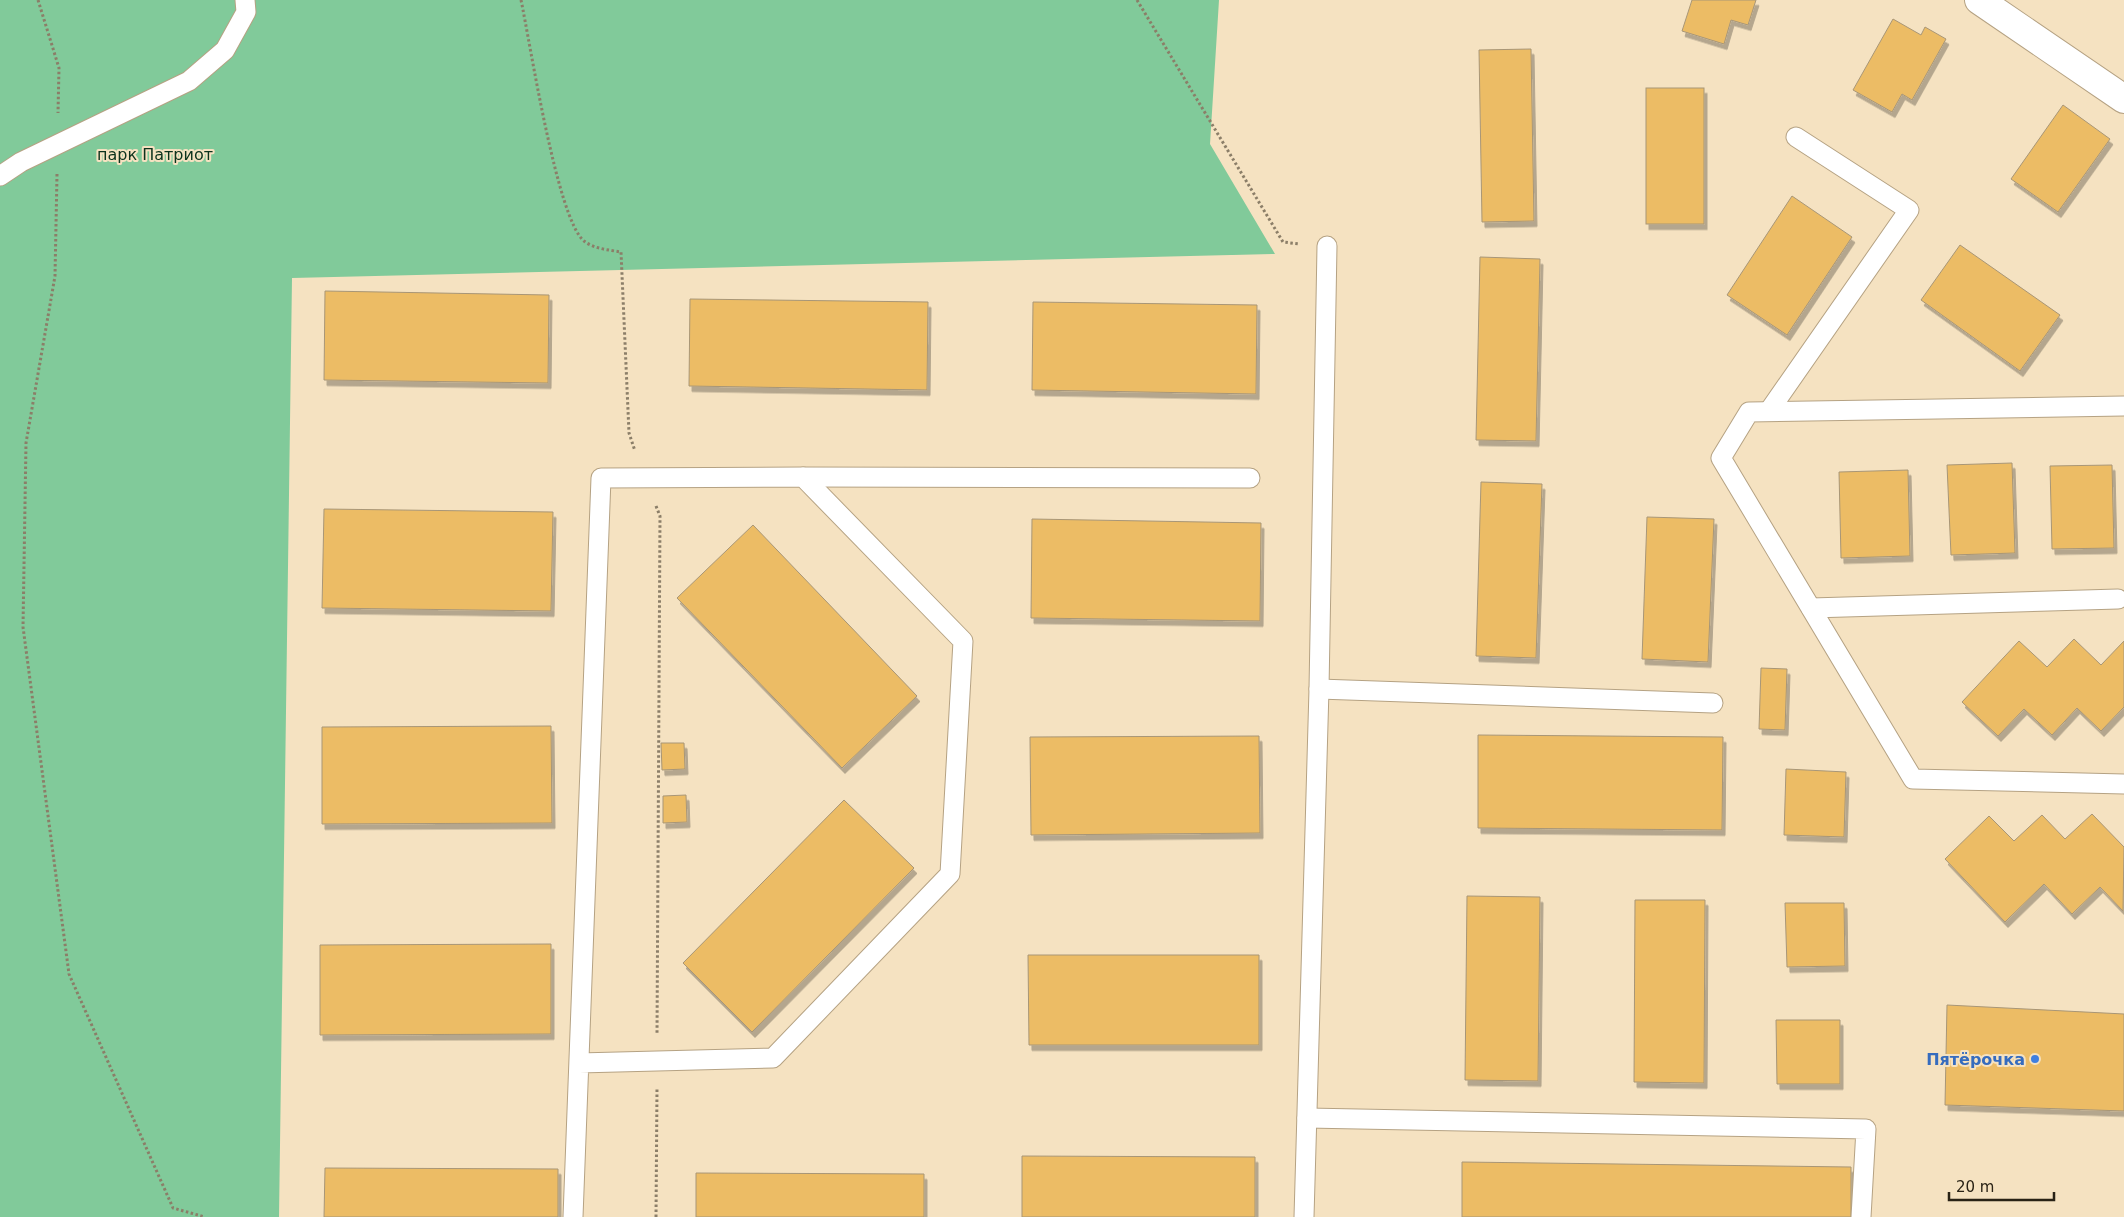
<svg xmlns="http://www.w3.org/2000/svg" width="2124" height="1217" viewBox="0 0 2124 1217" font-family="'DejaVu Sans',sans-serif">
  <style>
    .green { fill: #81ca9a }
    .building { fill: #ecbc65; stroke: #a89677; filter: url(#shadow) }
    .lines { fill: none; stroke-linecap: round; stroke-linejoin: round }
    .lane-casing { stroke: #b5a283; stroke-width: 21 }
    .street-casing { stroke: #b5a283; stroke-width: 30 }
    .path { stroke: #8b7e68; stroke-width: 3; stroke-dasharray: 2.5 2.5; stroke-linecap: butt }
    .lane { stroke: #fff; stroke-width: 19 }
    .street { stroke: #fff; stroke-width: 28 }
    .shop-dot { fill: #3f7fe0; stroke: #f5e2c1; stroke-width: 2 }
    .labels { text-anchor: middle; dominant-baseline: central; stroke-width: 4; stroke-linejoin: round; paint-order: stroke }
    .park-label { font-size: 16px; fill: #0d331d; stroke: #f5e2c1 }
    .shop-label { font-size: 16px; font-weight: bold; fill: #366cbe; stroke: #f5e2c1; text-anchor: end }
  </style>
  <defs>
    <filter id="shadow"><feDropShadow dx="3" dy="5.5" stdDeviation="0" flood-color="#0004"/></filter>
  </defs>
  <rect width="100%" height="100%" fill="#f5e2c1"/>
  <!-- green -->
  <path class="green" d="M0 0H1219L1210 144 1275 254 292 278 279 1217H0Z"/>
  <!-- building -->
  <g class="building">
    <path d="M1692 0H1756L1748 25 1731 20 1724 44 1682 31Z"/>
    <path d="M1893 19 1921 35 1925 27 1946 39 1912 100 1902 94 1892 112 1853 90Z"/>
    <path d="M1531 49 1534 221 1482 222 1479 50Z"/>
    <rect x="1646" y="88" width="58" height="136"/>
    <path d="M2063 105 2110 139 2058 212 2011 179Z"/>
    <path d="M1792 196 1852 237 1787 335 1727 295Z"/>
    <path d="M1960 245 2060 315 2020 371 1921 300Z"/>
    <path d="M1480 257 1540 259 1536 441 1476 440Z"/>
    <path d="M325 291 549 295 548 383 324 380Z"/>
    <path d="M690 299 928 302 927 390 689 386Z"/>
    <path d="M1033 302 1257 305 1256 394 1032 390Z"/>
    <path d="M2012 463 2015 553 1951 555 1947 465Z"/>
    <path d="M2112 465 2114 548 2052 549 2050 466Z"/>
    <path d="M1908 470 1910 556 1841 558 1839 472Z"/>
    <path d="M1481 482 1542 484 1536 658 1476 656Z"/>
    <path d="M324 509 553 512 551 611 322 608Z"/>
    <path d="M1647 517 1714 519 1708 662 1642 659Z"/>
    <path d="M1032 519 1261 523 1260 621 1031 618Z"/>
    <path d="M753 525 917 696 842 768 677 598Z"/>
    <path d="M2074 639 2101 665 2124 641V707L2101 731 2077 708 2052 735 2024 709 1998 736 1962 702 2019 641 2047 667Z"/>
    <path d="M1761 668 1787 669 1785 730 1759 729Z"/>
    <path d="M551 726 552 823 322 824V727Z"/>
    <path d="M1478 735 1723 737 1722 830 1478 828Z"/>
    <path d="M1259 736 1260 833 1031 835 1030 737Z"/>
    <path d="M661 743H684L685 769 662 770Z"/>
    <path d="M1786 769 1846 772 1844 837 1784 835Z"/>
    <path d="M686 795 687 822 663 823V796Z"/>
    <path d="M844 800 914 868 752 1032 683 963Z"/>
    <path d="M2092 814 2124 847 2123 911 2100 887 2072 914 2044 884 2005 922 1945 859 1989 816 2014 841 2042 815 2065 839Z"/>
    <path d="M1467 896 1540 897 1538 1081 1465 1080Z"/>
    <path d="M1635 900H1705L1704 1083 1634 1082Z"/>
    <path d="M1785 903H1844L1845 966 1787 967Z"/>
    <path d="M551 944V1034L320 1035V945Z"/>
    <path d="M1028 955H1259V1045H1029Z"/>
    <path d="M1947 1005 2124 1014V1111L1945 1105Z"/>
    <path d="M1776 1020H1840V1084H1777Z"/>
    <path d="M1022 1156 1255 1157V1217H1022Z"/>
    <path d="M1462 1162 1851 1167V1217H1462Z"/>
    <path d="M325 1168 558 1169V1217H324Z"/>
    <path d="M696 1173 924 1174V1217H696Z"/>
  </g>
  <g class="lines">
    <!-- lane casing -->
    <g class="lane-casing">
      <g id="lane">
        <path d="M0 176 21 162 189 81 225 50 246 12 245 0"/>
        <path d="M2124 406 1749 412 1721 458 1913 779 2124 784"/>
        <path d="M1769 411 1909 210 1796 137"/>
        <path d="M803 477 1250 478"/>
        <path d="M1811 608 2118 599"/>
        <path d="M1319 689 1713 703"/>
        <path d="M1307 1118 1866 1129 1861 1217"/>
        <path d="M573 1217 601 478 803 477 963 641 950 874 773 1058 579 1063"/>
        <path d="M1304 1217 1319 689 1327 246"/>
      </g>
    </g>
    <!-- street casing -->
    <g class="street-casing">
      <path id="street" d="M1979 0 2124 99"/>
    </g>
    <!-- path -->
    <g class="path">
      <path d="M38 0 59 68 58 113"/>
      <path d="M521 0C530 42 557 219 584 241 594 249 610 250 621 252L629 433 635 451"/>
      <path d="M1137 0 1283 242 1299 244"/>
      <path d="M57 174 55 276 26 443 23 627 69 974 173 1208 205 1217"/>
      <path d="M656 506 660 516 657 1034"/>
      <path d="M656 1217 657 1088"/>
    </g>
    <!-- lane -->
    <use href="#lane" class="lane"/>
    <!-- street -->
    <use href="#street" class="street"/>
  </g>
  <!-- markers -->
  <circle class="shop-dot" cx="2035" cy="1059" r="5"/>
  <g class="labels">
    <!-- park labels -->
    <g class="park-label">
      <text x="155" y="154">парк Патриот</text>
    </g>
    <!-- shop labels -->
    <g class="shop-label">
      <text x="2025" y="1059">Пятёрочка</text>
    </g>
  </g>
  <!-- scale -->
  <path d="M1949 1192v8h105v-8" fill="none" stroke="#292215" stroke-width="2.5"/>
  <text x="1956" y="1192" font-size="15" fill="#292215" stroke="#f5e2c1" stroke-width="4" paint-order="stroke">20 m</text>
</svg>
